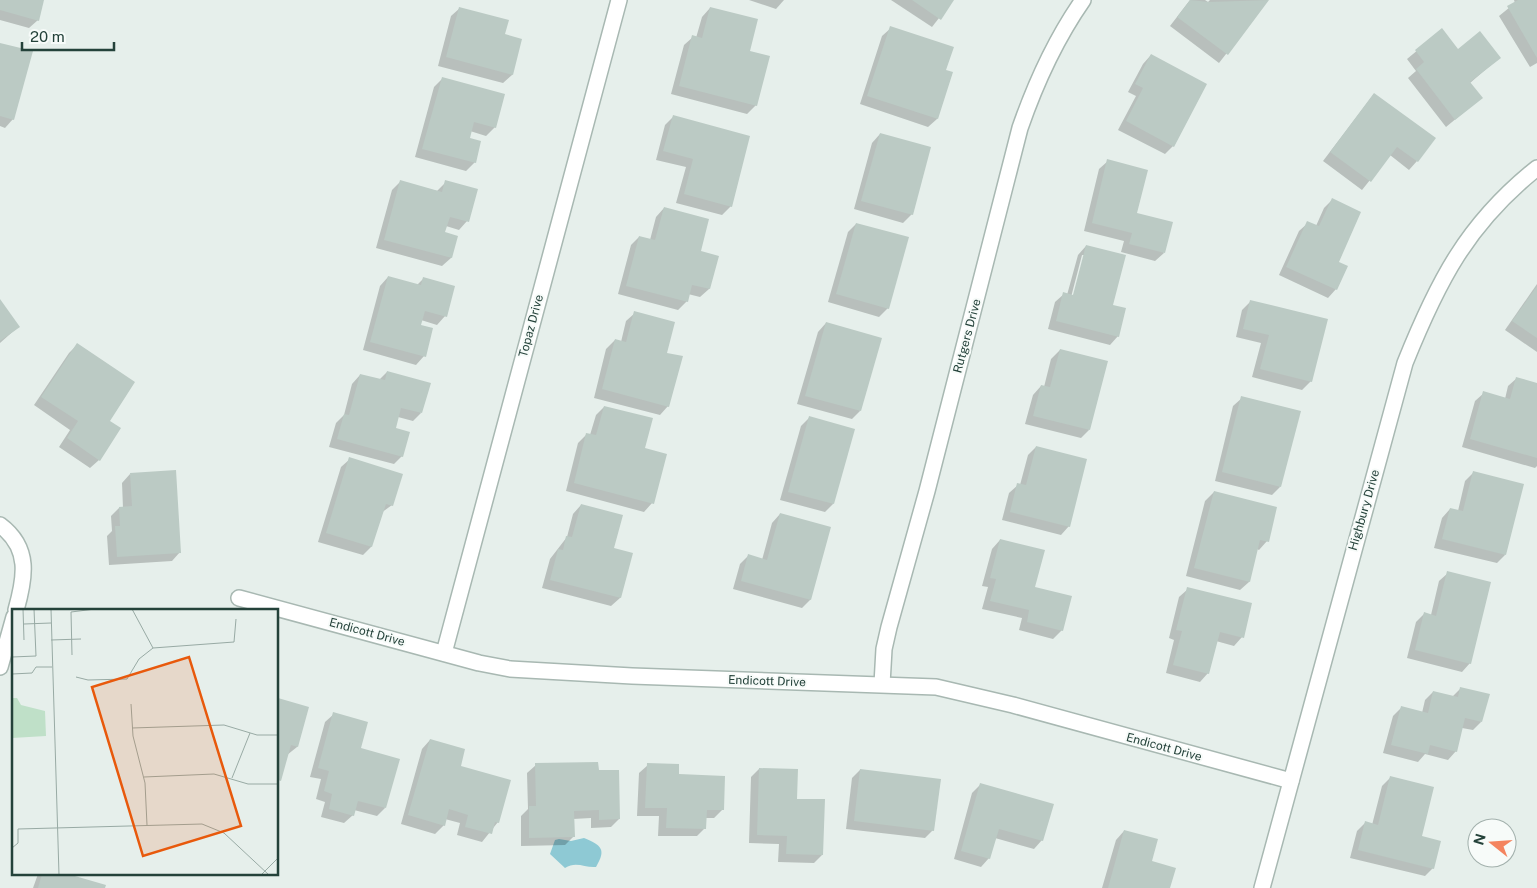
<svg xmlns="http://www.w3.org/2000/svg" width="1537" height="888" viewBox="0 0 1537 888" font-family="'Public Sans',sans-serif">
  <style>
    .water { fill: #8ec9d4 }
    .shadow { fill: #0003; fill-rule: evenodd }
    .building { fill: #bbcac4 }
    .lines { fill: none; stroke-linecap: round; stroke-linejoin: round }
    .minor-casing { stroke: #a8b8b2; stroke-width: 18 }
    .minor { stroke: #fff; stroke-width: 15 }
    .labels { text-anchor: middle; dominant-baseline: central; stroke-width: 4; stroke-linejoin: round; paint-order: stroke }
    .street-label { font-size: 12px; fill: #24423a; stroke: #f7fbf9 }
    .inset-road { fill: none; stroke: #98aaa4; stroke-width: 1 }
    .view { fill: #e8590c; fill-opacity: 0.15; stroke: #e8590c; stroke-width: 2.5 }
    .inset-edge { fill: none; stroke: #24423a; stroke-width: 2.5 }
  </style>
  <rect width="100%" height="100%" fill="#e6efeb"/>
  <!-- water -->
  <path class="water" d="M584 838C601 845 607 849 596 867 585 868 576 861 565 868L550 854 555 840 559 839 571 841Z"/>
  <!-- shadow -->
  <g class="shadow">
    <path d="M0 0H43L38 20 29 28 0 20Z"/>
    <path d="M749 0H784L776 9Z"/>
    <path d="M891 0H953L932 27Z"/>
    <path d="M1190 0H1205L1208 2 1210 0H1268L1219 63 1170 26Z"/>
    <path d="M1514 0H1537V63L1530 67 1499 16 1515 3Z"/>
    <path d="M460 8 503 35 521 40 512 75 503 83 438 66 451 16Z"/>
    <path d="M710 8 756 105 747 114 671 94 684 45 693 37 696 38 702 17Z"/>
    <path d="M891 28 945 71 952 73 937 119 928 127 860 104 882 36Z"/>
    <path d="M1442 30 1458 50 1499 58 1470 83 1481 98 1446 127 1408 78 1416 71 1407 59Z"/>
    <path d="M0 44 13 119 5 128 0 126Z"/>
    <path d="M1151 55 1173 146 1165 154 1118 130 1136 96 1128 92 1143 64Z"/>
    <path d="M442 79 495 127 486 136 470 131 468 139 475 162 466 171 415 157 434 87Z"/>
    <path d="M1374 94 1417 161 1409 170 1390 155 1362 190 1323 161Z"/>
    <path d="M673 117 731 206 722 215 676 203 686 167 656 160 665 125Z"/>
    <path d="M880 134 912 214 903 223 854 209 872 143Z"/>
    <path d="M1108 161 1135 214 1164 253 1155 261 1121 252 1124 241 1084 231 1099 169Z"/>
    <path d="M400 182 437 191 446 182 467 221 459 230 446 226 444 233 456 237 451 258 442 266 376 248 392 190Z"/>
    <path d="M1332 200 1336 289 1328 298 1279 275 1299 231 1308 223 1316 226 1324 208Z"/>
    <path d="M664 208 699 252 717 257 709 289 700 297 688 294 687 301 678 310 618 294 631 245 639 237 650 240 656 217Z"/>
    <path d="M856 224 888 308 879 317 828 302 848 232Z"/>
    <path d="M1086 246 1112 306 1118 336 1110 345 1048 329 1055 302 1064 294 1067 295 1078 255ZM1082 255H1085L1072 301H1070Z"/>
    <path d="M388 277 417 285 423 279 445 316 437 325 421 320 420 326 424 356 416 365 363 350 380 286Z"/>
    <path d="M1537 284V352L1505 330Z"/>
    <path d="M0 301 18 327 0 343Z"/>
    <path d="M1251 301 1311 381 1302 390 1252 377 1261 343 1236 337 1242 310Z"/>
    <path d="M635 313 666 353 668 406 660 415 594 398 606 349 615 340 621 342 626 321Z"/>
    <path d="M826 323 860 411 852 419 797 404 818 332Z"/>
    <path d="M77 345 108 421 99 460 90 468 59 447 70 430 34 405 69 353Z"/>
    <path d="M1060 350 1089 430 1081 438 1025 424 1033 395 1041 386 1044 387 1051 359Z"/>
    <path d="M387 372 421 413 413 421 398 417 394 429 402 456 394 464 329 447 336 423 344 415 352 384 360 375 379 380Z"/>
    <path d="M1517 378 1537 384V466L1535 468 1462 447 1475 401 1484 393 1505 399 1508 386Z"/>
    <path d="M1242 398 1280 487 1272 495 1215 481 1233 406Z"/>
    <path d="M604 407 652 503 644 512 566 491 578 443 587 434 590 435 596 415Z"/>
    <path d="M809 418 833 504 825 512 780 500 801 426Z"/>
    <path d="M1036 447 1069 526 1061 535 1002 520 1009 493 1018 485H1020L1028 455Z"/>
    <path d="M350 459 392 505 381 513 371 547 363 555 318 542 341 467Z"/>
    <path d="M1473 473 1505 555 1497 563 1434 548 1442 518 1450 509 1458 511 1465 481Z"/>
    <path d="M130 474 180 552 172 561 109 565 107 536 112 531 111 516 119 508H123L122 483Z"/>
    <path d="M1214 492 1267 541 1259 550 1257 549 1249 582 1240 590 1186 576 1205 501Z"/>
    <path d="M581 505 613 549 631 554 620 598 611 606 542 588 550 559 567 537 573 514Z"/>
    <path d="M780 514 830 528 810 600 802 608 733 589 740 564 748 556 762 560 772 523Z"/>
    <path d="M1000 540 1062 630 1053 639 1019 630 1022 618 982 609 988 587 982 586 992 549Z"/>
    <path d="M1448 573 1470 663 1462 672 1407 658 1416 622 1424 614 1431 615 1439 581Z"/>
    <path d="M1188 589 1242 637 1234 646 1216 641 1208 673 1200 682 1166 673 1174 640 1169 638 1179 597Z"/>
    <path d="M1461 688 1481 722 1473 730 1462 728 1456 751 1448 760 1425 754 1418 762 1383 753 1393 716 1401 708 1422 713 1425 700 1433 692 1452 697Z"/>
    <path d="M278 699 308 708 297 747 287 755 278 783Z"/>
    <path d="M334 714 360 749 385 808 377 816 354 810 353 815 344 823 321 817 325 802 316 799 321 779 310 777 325 722Z"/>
    <path d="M430 740 459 767 498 822 482 842 457 835 460 823 445 819 444 825 435 834 401 824 422 749Z"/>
    <path d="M536 765 597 772 619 819 611 827 591 828V818L573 819 574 836 565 845 521 846V816L528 809 527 773Z"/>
    <path d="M648 765 677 775 723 809 714 818H705V828L697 836H658L659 816H637L639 773Z"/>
    <path d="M759 769 796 800 822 855 814 863 778 862 779 844 749 843 751 777Z"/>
    <path d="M860 770 933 830 925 838 846 829 852 778Z"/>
    <path d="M1390 778 1420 837 1433 868 1425 876 1350 858 1357 831 1365 823 1372 825 1382 786Z"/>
    <path d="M980 785 1042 840 1034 849 995 838 989 858 981 867 954 859 972 793Z"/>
    <path d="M1124 831 1151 862 1169 888H1102L1116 840Z"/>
    <path d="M38 874H64L104 888H33Z"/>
  </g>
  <!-- building -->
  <g class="building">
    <path d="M0 0H44L39 21 0 10Z"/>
    <path d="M912 0H954L941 20Z"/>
    <path d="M1190 0 1209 2 1269 0 1228 55 1177 17Z"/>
    <path d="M1518 0H1537V58L1507 6Z"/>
    <path d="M459 7 509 20 505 34 522 39 513 75 446 57Z"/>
    <path d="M710 7 758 19 750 51 770 56 757 106 679 86 692 35 702 38Z"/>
    <path d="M890 26 954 47 946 70 953 72 938 119 867 96Z"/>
    <path d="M1442 28 1458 49 1480 31 1501 58 1470 82 1483 98 1455 120 1416 69 1424 62 1415 50Z"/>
    <path d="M0 43 33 51 14 120 0 116Z"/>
    <path d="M1151 54 1207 84 1174 147 1126 121 1143 88 1135 84Z"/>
    <path d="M442 77 505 94 496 128 474 122 470 138 481 141 476 163 422 149Z"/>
    <path d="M1374 93 1436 138 1418 162 1397 147 1371 182 1330 152Z"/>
    <path d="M673 115 750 136 732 207 684 194 693 159 663 151Z"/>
    <path d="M880 133 931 147 913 215 861 201Z"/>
    <path d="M1107 159 1148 170 1137 213 1173 222 1165 253 1129 244 1132 233 1092 223Z"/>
    <path d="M400 180 442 192 445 180 478 189 469 222 450 217 445 232 458 236 452 258 384 240Z"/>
    <path d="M1332 198 1361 212 1339 262 1348 266 1337 290 1286 267 1307 221 1319 226Z"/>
    <path d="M664 207 709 219 701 251 719 256 710 289 692 285 688 302 626 286 639 236 655 240Z"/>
    <path d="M856 223 909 237 889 309 836 294Z"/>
    <path d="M1086 245 1126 255 1113 305 1126 308 1119 337 1056 321 1063 292 1073 295Z"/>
    <path d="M388 276 421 285 423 277 455 286 447 317 425 311 421 325 433 328 426 357 370 342Z"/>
    <path d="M1537 286V338L1512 321Z"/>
    <path d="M0 299 20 327 0 341Z"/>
    <path d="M1250 300 1328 319 1312 382 1260 369 1269 335 1243 329Z"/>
    <path d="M634 311 675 322 667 353 683 356 669 407 602 389 615 339 626 342Z"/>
    <path d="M826 322 882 338 861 411 805 396Z"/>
    <path d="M77 343 135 382 110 421 121 428 100 461 67 438 78 421 41 397Z"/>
    <path d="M1060 349 1108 361 1090 430 1033 416 1041 385 1050 387Z"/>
    <path d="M387 371 431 383 422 413 401 408 396 428 410 432 403 457 337 439 344 414 349 415 360 374 385 380Z"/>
    <path d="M1516 377 1537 383V458L1470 439 1483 391 1510 399Z"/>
    <path d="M1241 396 1301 411 1281 487 1222 472Z"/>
    <path d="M604 406 653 418 645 448 667 454 654 504 574 483 586 433 596 435Z"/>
    <path d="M809 416 855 429 834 504 788 492Z"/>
    <path d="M1036 446 1087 459 1070 527 1010 512 1017 483 1026 485Z"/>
    <path d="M349 457 403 474 393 506 386 504 372 547 326 533Z"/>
    <path d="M176 470 181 553 117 557 115 526H120L119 507 132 506 130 473Z"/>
    <path d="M1473 471 1524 484 1506 555 1442 539 1450 508 1463 511Z"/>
    <path d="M1214 491 1277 507 1269 542 1260 540 1250 582 1194 568Z"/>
    <path d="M581 504 623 515 614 548 633 553 621 598 550 580 558 549 563 550 566 536 572 537Z"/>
    <path d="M780 513 831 527 811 600 741 581 748 554 767 560Z"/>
    <path d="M1000 539 1045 550 1035 587 1072 596 1063 631 1027 622 1029 610 990 601 996 579 990 578Z"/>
    <path d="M1447 571 1491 582 1471 664 1415 650 1424 612 1436 616Z"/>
    <path d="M1187 587 1252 603 1244 638 1220 632 1209 674 1173 665 1182 631 1176 630Z"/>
    <path d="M1460 687 1490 694 1482 722 1465 718 1457 752 1430 745 1428 754 1391 745 1401 706 1428 713 1433 691 1458 697Z"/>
    <path d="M278 698 309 707 298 747 291 745 281 781 278 780Z"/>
    <path d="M333 712 368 722 361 748 400 759 386 808 358 801 354 816 329 809 332 794 324 791 329 771 318 768Z"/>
    <path d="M430 739 465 749 461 766 511 780 499 823 495 822 492 834 465 827 468 815 449 809 445 826 408 815Z"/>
    <path d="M598 762 599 770H619L620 819 599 820V810L574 811 575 837 529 838V806H536L535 763Z"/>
    <path d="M647 763 679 764V774L725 776 724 810H707L706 829 666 828 667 808H645Z"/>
    <path d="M759 768 798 769 797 799H825L823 855 786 854 787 836 757 835Z"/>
    <path d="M860 769 941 779 934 831 854 821Z"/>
    <path d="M1390 776 1434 787 1422 836 1441 841 1434 869 1358 850 1365 821 1378 825Z"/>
    <path d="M980 783 1054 804 1043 841 999 829 990 859 961 851Z"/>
    <path d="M1124 830 1158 839 1152 861 1176 868 1170 888H1108Z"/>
    <path d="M42 874H68L106 885 105 888H38Z"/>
  </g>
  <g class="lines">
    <!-- minor casing -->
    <g class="minor-casing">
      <g id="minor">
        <path d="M0 525C31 548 25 578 16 610"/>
        <path d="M239 598 479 663 510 669 632 676 936 687 1013 705 1291 781"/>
        <path d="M444 653 619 0"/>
        <path d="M0 667 14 617"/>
        <path d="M882 684 884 649 889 627 927 491 1020 128C1036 82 1055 40 1083 0"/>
        <path d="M1262 888 1405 363C1438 281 1467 224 1537 168"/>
      </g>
    </g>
    <!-- minor -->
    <use href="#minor" class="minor"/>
  </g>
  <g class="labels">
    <!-- street labels -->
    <g class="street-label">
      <text transform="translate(531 326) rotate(-75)">Topaz Drive</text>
      <text transform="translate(967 336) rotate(-75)">Rutgers Drive</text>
      <text transform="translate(1364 510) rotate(-74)">Highbury Drive</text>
      <text transform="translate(367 632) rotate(15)">Endicott Drive</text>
      <text transform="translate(767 681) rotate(2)">Endicott Drive</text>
      <text transform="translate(1164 747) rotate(15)">Endicott Drive</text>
    </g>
  </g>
  <!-- overview -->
  <g transform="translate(12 609)">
    <rect width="266" height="266" fill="#e6efeb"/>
    <path d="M0 89H5L9 96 33 102 34 127 0 129Z" fill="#bfe0c8"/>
    <path class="inset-road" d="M11 0 12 31M39 0 47 266M120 0 141 39M12 15 39 14M39 31 69 30M60 46 59 3 83 0M0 48 24 47 22 0M0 65 20 64 24 58H40M64 68 76 71 115 70 127 50 141 39 222 33 224 10M119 95 121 127 133 174 135 216M120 119 212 116 245 126H267M132 168 202 165 236 175H267M220 169 238 124M0 239 6 234V220L190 215 212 224 257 266M134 266H177M249 266 267 248"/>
    <path class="view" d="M177 48 229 217 131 247 80 78Z"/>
    <rect width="266" height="266" class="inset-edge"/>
  </g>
  <!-- north arrow -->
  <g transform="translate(1492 843) rotate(287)"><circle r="24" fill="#f7fbf9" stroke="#a3b1ad"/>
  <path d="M0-4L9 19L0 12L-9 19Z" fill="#f4845f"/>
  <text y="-8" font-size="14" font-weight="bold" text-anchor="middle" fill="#24423a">N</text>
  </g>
  <!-- scale -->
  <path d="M22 42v8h92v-8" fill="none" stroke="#24423a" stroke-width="2.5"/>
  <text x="30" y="42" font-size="15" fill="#24423a" stroke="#f7fbf9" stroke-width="4" paint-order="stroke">20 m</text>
</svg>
